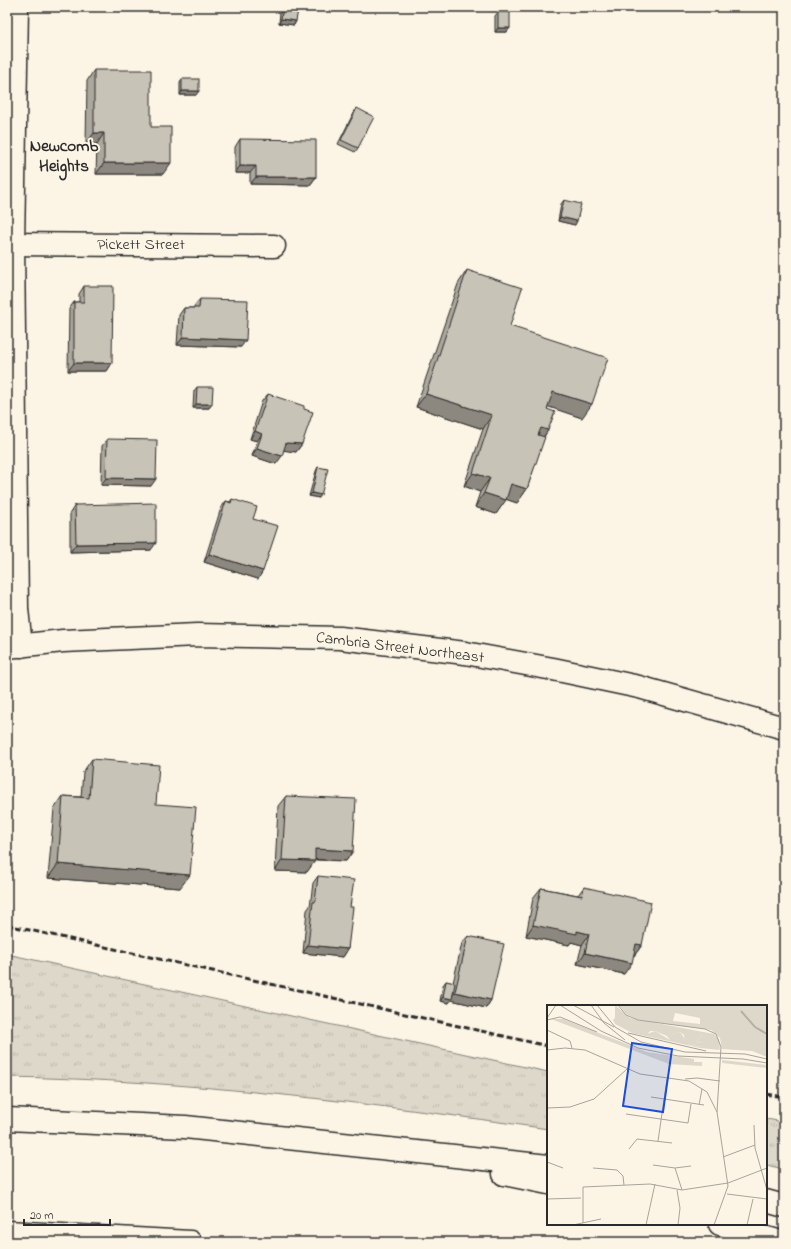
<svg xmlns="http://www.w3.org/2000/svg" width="791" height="1249" viewBox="0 0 791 1249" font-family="'Indie Flower',sans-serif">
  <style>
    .grass { fill: url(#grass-tufts); stroke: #84827a }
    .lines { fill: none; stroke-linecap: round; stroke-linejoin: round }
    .street-casing { stroke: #2b2b2b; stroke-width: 25 }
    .secondary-casing { stroke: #2b2b2b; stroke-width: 25 }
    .highway-casing { stroke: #2b2b2b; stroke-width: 25 }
    .street { stroke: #fcf5e5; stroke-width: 22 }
    .secondary { stroke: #fcf5e5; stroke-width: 22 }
    .highway { stroke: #fcf5e5; stroke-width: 22 }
    .rail { stroke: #2b2b2b; stroke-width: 3; stroke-dasharray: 6 3; stroke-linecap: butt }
    .wall { fill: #aca89d; stroke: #2b2b2b }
    .shaded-wall { fill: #8c8880; stroke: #2b2b2b }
    .building { fill: #c8c3b7; stroke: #2b2b2b }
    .labels { text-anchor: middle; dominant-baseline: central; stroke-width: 4; stroke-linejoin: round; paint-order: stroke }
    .street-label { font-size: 16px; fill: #2b2b2b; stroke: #fcf5e5 }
    .neighbourhood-label { font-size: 17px; font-weight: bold; fill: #2b2b2b; stroke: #fcf5e5 }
    .inset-river { fill: none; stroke: #b4b0a5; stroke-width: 2 }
    .inset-road { fill: none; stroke: #a8a49b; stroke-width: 1 }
    .view { fill: #1d4ed8; fill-opacity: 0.15; stroke: #1d4ed8; stroke-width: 2 }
    .inset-edge { fill: none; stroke: #2b2b2b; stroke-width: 2 }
  </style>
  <defs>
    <pattern id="grass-tufts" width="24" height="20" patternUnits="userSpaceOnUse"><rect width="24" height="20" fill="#ded8ca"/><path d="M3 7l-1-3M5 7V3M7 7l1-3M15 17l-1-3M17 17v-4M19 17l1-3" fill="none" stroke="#bfbaae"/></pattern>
  </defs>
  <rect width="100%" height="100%" fill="#fcf5e5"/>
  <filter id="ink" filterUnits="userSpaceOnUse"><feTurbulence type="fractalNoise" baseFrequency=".025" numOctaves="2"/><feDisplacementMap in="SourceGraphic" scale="8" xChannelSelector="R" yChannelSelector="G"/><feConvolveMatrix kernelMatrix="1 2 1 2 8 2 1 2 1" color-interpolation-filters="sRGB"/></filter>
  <g filter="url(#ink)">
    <!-- grass -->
    <g class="grass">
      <path d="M7 954 548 1072V1129C369 1103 188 1080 7 1077Z"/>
      <path d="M766 1119 784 1122V1169L766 1165Z"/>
    </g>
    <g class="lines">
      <!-- street casing -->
      <g class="street-casing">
        <g id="street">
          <path d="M17 7 13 244 17 609 21 646"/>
          <path d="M7 244 274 246"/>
        </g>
      </g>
      <!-- secondary casing -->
      <g class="secondary-casing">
        <path id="secondary" d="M7 647 63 641 197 635 340 638 465 653 553 669 639 687 784 728"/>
      </g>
      <!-- highway casing -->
      <g class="highway-casing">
        <g id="highway">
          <path d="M7 1119 185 1127 548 1166"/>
          <path d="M504 1174 548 1183"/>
          <path d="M766 1201 784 1206"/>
          <path d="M720 1224 781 1242"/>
          <path d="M7 1232 190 1242"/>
        </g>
      </g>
      <!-- street -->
      <use href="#street" class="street"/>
      <!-- secondary -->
      <use href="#secondary" class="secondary"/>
      <!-- highway -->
      <use href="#highway" class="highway"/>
      <!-- rail -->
      <g class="rail">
        <path d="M7 925 548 1046"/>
        <path d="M766 1094 784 1097"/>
      </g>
    </g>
    <!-- wall -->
    <g class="wall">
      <path d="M283 8 296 21 294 25 279 23 280 12Z"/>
      <path d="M498 12 507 32H495V16Z"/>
      <path d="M94 70 151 127 163 174H96L97 144H86L87 81Z"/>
      <path d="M182 79 196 95H180V83Z"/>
      <path d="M357 108 358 148 355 152 338 144 354 112Z"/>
      <path d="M240 139 316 177 310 185 250 184V173H235V147Z"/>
      <path d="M564 200 575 225 558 221 561 204Z"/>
      <path d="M467 270 510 326 582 418 548 406 547 409 548 430 544 437 527 489 517 503 506 499 496 514 475 507 480 492 464 486 483 429 416 407 458 284Z"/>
      <path d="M84 286 112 363 107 371H68L69 309 74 302H79V294Z"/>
      <path d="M200 299 241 347 177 345 179 315 184 308H194V306Z"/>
      <path d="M197 387 212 404 209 408H193L194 391Z"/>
      <path d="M268 394 302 444 296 452 284 450 276 464 252 456 257 441 250 439 262 401Z"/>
      <path d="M107 439 151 486 101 485 102 446Z"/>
      <path d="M318 467 319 498 309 496 316 471Z"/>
      <path d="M232 499 253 519 258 579 204 562 221 508 226 501 230 502Z"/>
      <path d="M75 505 151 550 70 552V513Z"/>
      <path d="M92 759 156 804 180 888 48 878 54 809 63 796 81 797 83 772Z"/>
      <path d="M286 796 353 851 346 861 315 860 307 872 275 871 278 806Z"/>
      <path d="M318 876 350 907 348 949 343 957 303 953 307 910 310 906 313 883Z"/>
      <path d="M584 887 642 945 634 956 633 955 624 974 577 964 582 945 571 942 569 945 526 936 533 898 541 888 578 895Z"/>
      <path d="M468 936 491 1000 486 1008 451 1000 449 1003 440 1001 443 985 446 981 453 983 462 943Z"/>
    </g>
    <!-- shaded-wall -->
    <g class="shaded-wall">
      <path d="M281 19 296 21 294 25 279 23Z"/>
      <path d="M498 28H510L507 32H495Z"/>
      <path d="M182 91H199L196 95H180Z"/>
      <path d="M94 133H104L97 144H86Z"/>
      <path d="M104 163H171L163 174H96Z"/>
      <path d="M240 166H256L250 173H235Z"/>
      <path d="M256 177H316L310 185 250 184Z"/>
      <path d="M560 217 577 221 575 225 558 221Z"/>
      <path d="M183 337 246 340 241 347 177 345Z"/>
      <path d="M74 363H112L107 371H68Z"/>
      <path d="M553 392 592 404 582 418 543 405Z"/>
      <path d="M426 394 492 415 483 429 416 407Z"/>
      <path d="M196 404H212L209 408H193Z"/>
      <path d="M541 428 548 430 539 444 531 441Z"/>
      <path d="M255 431 262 434 257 441 250 439Z"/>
      <path d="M286 443 302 444 296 452 281 450Z"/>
      <path d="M257 448 282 456 276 464 252 456Z"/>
      <path d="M473 473 490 478 480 492 464 486Z"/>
      <path d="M106 478 156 479 151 486 101 485Z"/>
      <path d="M511 484 527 489 517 503 502 498Z"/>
      <path d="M312 493 321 495 319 498 309 496Z"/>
      <path d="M484 493 506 500 496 514 475 507Z"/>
      <path d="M156 543 151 550 70 552 76 544Z"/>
      <path d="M209 554 263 571 258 579 204 562Z"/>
      <path d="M315 849 353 851 346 861 308 859Z"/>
      <path d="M282 860 315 861 307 872 275 871Z"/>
      <path d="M58 864 190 875 180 888 48 878Z"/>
      <path d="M533 925 577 931 589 934 582 945 571 942 569 945 526 936Z"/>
      <path d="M636 944 642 945 634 956 628 955Z"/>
      <path d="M308 945 348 949 343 957 303 953Z"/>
      <path d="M585 953 632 963 624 974 577 964Z"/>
      <path d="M455 992 491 1000 486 1008 451 1000 449 1003 440 1001 443 997 450 999Z"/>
    </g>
    <!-- building -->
    <g class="building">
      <path d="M283 8 298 10 296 21 281 19Z"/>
      <rect x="498" y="12" width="12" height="16"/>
      <path d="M94 70H151V127H171V163H104V133H94Z"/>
      <rect x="182" y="79" width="17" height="12"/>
      <path d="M357 108 374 117 358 148 341 140Z"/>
      <path d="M240 139 316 140V177H256V166H240Z"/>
      <path d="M564 200 581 204 577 221 560 217Z"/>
      <path d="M467 270 522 288 510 326 608 358 592 404 553 392 547 409 555 412 548 430 541 428 538 435 545 437 527 489 511 484 506 500 484 493 490 478 473 473 492 415 426 394Z"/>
      <path d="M84 286H113L112 363H74V302H84Z"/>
      <path d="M200 299 248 300 246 340 183 337 184 308H199Z"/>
      <path d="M197 387H213L212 404H196Z"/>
      <path d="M268 394 304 406V409L313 412 302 444 286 443 282 456 257 448 262 434 255 431Z"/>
      <path d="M107 439 157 440 156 479 106 478Z"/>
      <path d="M318 467 328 469 321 495 312 493Z"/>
      <path d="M232 499 257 507 253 519 278 526 263 571 209 554 226 501 231 503Z"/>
      <path d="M156 503V543L76 544 75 505Z"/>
      <path d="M92 759 159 765 156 804 196 807 190 875 58 864 63 796 89 798Z"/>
      <path d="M286 796 356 799 353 851 315 849V861L282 860Z"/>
      <path d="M318 876 354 880 350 907H353L348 949 308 945 313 902H315Z"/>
      <path d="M584 887 651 902 642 945 636 944 632 963 585 953 589 934 577 931V934L533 925 541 888 582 896Z"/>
      <path d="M468 936 504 944 491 1000 455 992Z"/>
      <path d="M446 981 455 983 452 999 443 997Z"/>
    </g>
  </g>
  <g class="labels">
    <!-- street labels -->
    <g class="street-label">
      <text x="141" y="245">Pickett Street</text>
      <text transform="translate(400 648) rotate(7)">Cambria Street Northeast</text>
    </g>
    <!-- neighbourhood labels -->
    <g class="neighbourhood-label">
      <text x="64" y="146">Newcomb<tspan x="64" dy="20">Heights</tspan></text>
    </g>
  </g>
  <!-- overview -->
  <g transform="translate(547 1005)">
    <rect width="220" height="220" fill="#fcf5e5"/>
    <path d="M4 14H16L100 47 147 54V57H155V61L122 59ZM88 26 100 29 108 26 123 35H127L126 29 133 27 142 40 155 42 156 38 149 37 155 30 167 37 173 45 153 43 85 28Z" fill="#ded8ca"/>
    <path d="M68 0 83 13 167 29 172 34 173 44 155 30 149 37 157 38 155 42 138 39 137 30 133 27 126 29 128 35H123L120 31 108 26H103L100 30 85 28 68 19 66 15 68 13ZM72 0H220V52L205 46 175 44 173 33 164 25 91 15 79 9ZM128 8 153 13V19L126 16ZM175 55 220 60V63L175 58Z" fill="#ded8ca" fill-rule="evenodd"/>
    <path class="inset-river" d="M194 6 208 22 220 29"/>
    <path class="inset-road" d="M13 0 54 26 91 43 131 51 196 54 220 58M26 0 67 22M44 0 57 18 78 35M50 0 68 22 94 37 138 47 198 49 220 54M71 0 79 10 91 15 158 24 169 29 174 42 170 107M0 13 9 0M0 15 13 12 50 27M0 25 23 36 25 43M81 28 159 46M0 45 18 43 38 45 93 69 142 76 160 87 170 107 181 181 167 220M138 74 150 73 173 76M104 92 157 100M152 100 155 84M0 103 23 102 47 94 80 64M79 109 141 118 144 99M207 120 208 143 220 185M111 136 120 74M82 144 90 134 125 138M176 152 208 140M0 157 16 163M106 160 128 163 144 161M46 163 70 165 76 171 77 180M128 163 135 185M130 185 133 203 131 220M180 189 220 194M0 194 34 193M36 218V182L103 179 135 185 181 178 220 163M26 220 54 214M99 220 108 179M200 220 206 194"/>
    <path class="view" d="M85 38 125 44 116 107 76 101Z"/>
    <rect width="220" height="220" class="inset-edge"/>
  </g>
  <!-- margin -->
  <rect width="791" height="1249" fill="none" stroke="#fcf5e5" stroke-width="24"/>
  <rect x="12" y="12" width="767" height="1225" fill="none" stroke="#2b2b2b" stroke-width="1.5" filter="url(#ink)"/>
  <!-- scale -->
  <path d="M24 1219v6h86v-6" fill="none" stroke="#2b2b2b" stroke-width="2"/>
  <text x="30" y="1219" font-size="12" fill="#2b2b2b" stroke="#fcf5e5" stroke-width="3" paint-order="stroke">20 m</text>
</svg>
